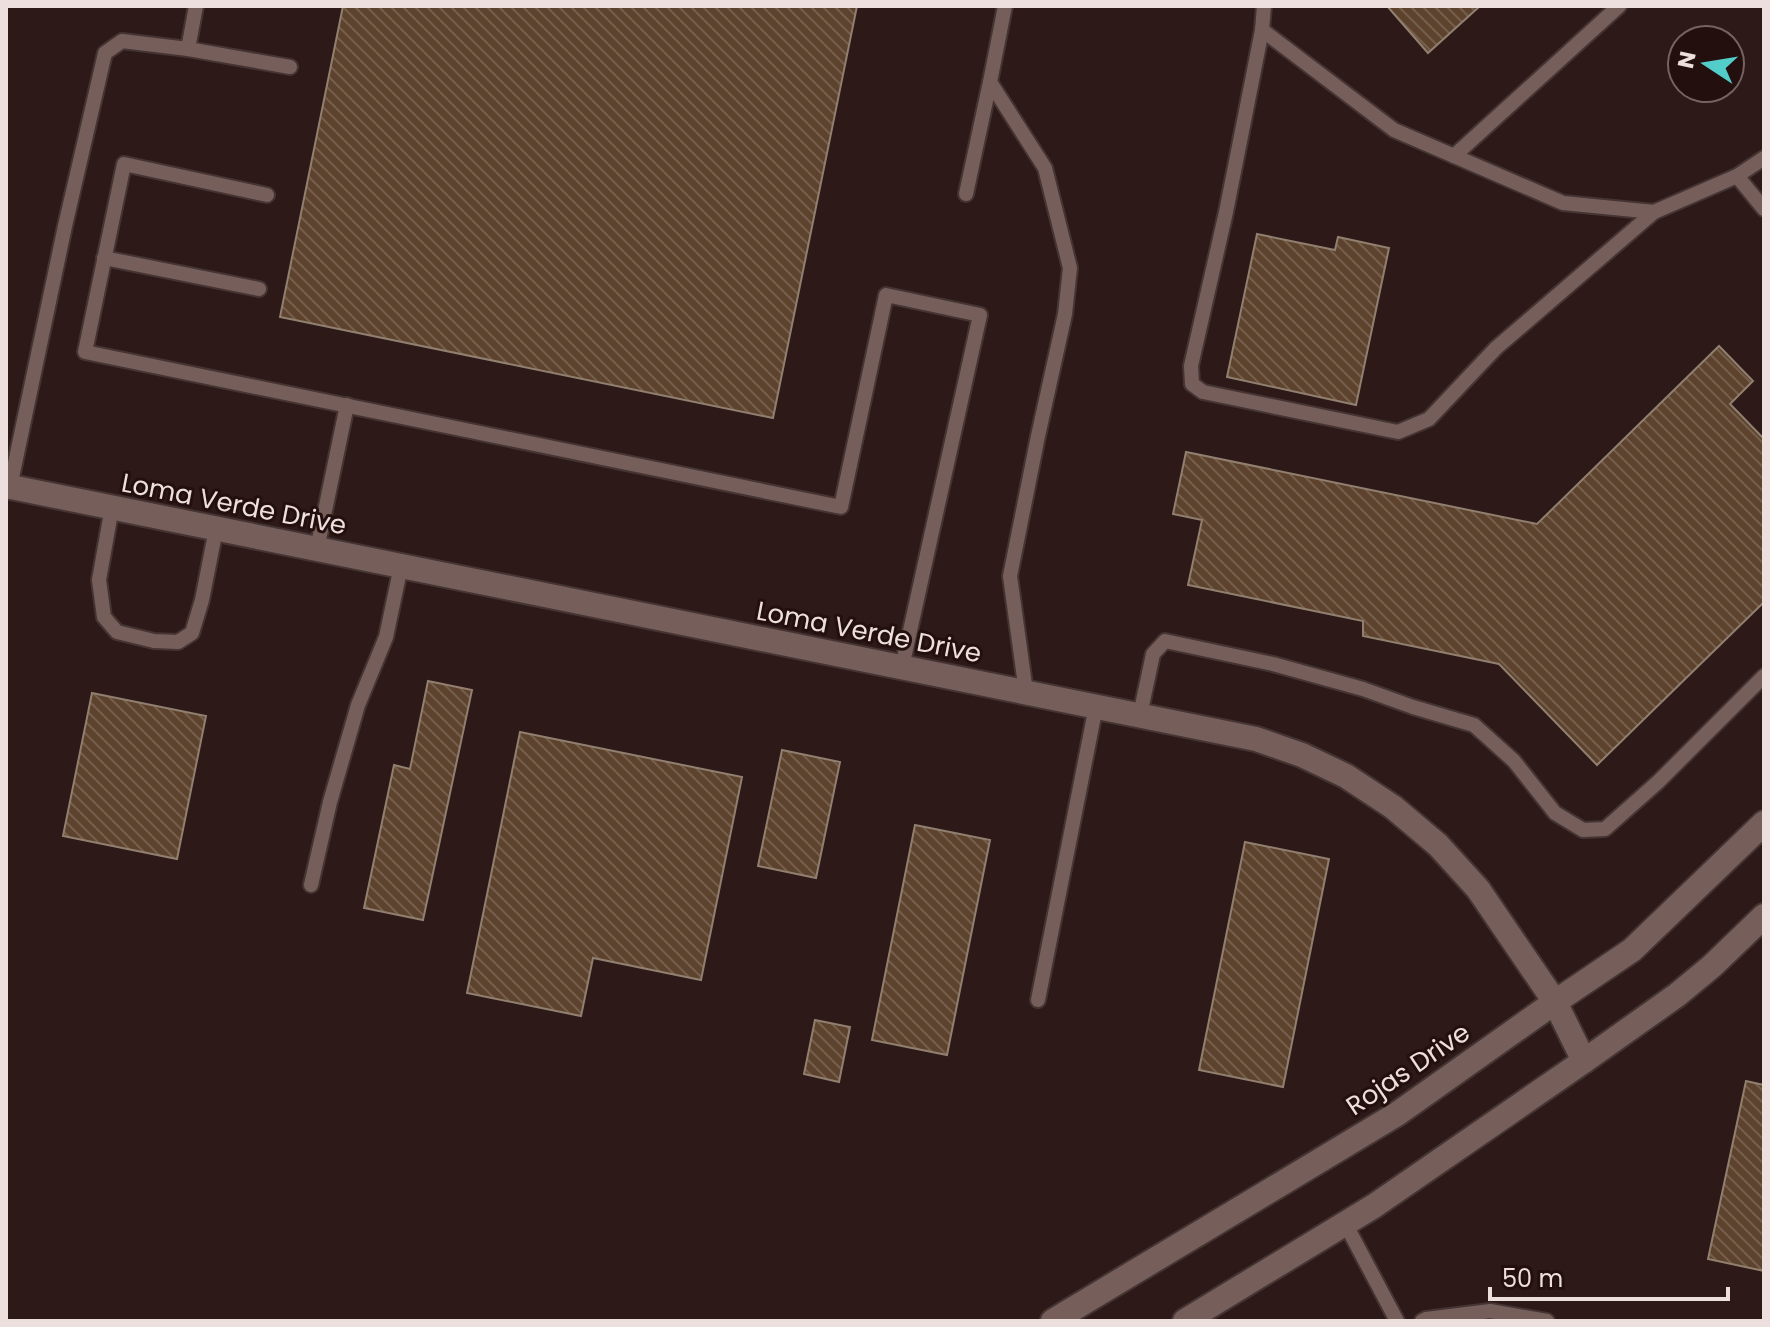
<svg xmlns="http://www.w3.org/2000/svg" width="1770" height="1327" viewBox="0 0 1770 1327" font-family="Poppins,sans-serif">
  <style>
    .building { fill: url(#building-back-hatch); stroke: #917f70; stroke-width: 2 }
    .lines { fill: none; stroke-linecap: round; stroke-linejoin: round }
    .lane-casing { stroke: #443433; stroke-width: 18 }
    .secondary-casing { stroke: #443433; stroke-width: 28 }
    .lane { stroke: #765e5b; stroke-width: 14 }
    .secondary { stroke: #765e5b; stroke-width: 24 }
    .labels { text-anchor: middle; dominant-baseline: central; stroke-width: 6; stroke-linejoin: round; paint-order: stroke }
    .street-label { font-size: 26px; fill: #eddfdd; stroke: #23100e }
  </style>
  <defs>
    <pattern id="building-back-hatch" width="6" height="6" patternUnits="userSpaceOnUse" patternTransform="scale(2)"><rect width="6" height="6" fill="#5d432d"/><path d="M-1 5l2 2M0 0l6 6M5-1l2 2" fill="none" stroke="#755e4b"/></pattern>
  </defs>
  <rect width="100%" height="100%" fill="#2d1917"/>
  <!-- building -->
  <g class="building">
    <path d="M343 6H857L773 418 280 317Z"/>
    <path d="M1387 6H1480L1428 53Z"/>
    <path d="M1257 234 1335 250 1338 237 1389 248 1356 405 1227 377Z"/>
    <path d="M1719 346 1753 381 1730 404 1764 439V602L1597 765 1499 664 1363 636V621L1188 585 1202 520 1173 514 1186 452 1537 524Z"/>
    <path d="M428 681 472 690 423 920 364 908 394 765 410 769Z"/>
    <path d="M92 693 206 716 177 859 63 836Z"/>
    <path d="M520 732 742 777 701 980 593 958 581 1016 467 993Z"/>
    <path d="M782 750 840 762 816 878 758 866Z"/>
    <path d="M915 825 990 840 947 1055 872 1040Z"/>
    <path d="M1245 842 1329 859 1283 1087 1199 1070Z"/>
    <path d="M815 1020 850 1027 839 1082 804 1074Z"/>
    <path d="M1746 1081 1764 1085V1271L1708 1259Z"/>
  </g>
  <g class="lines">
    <!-- lane casing -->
    <g class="lane-casing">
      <g id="lane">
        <path d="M1005 6 990 82 1045 168 1070 268 1065 314 1038 436 1010 576 1026 692"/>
        <path d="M1264 6 1262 30 1226 212 1191 366 1192 384 1203 392 1398 432 1429 419 1496 348 1654 212"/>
        <path d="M1262 30 1394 130 1563 203 1654 212 1737 176 1764 158"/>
        <path d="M188 49 196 6"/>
        <path d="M1454 156 1619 6"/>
        <path d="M1737 176 1764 209"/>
        <path d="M966 194 990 82"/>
        <path d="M267 195 124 164 85 352 841 507 886 295 980 315 902 667"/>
        <path d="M104 258 259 289"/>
        <path d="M10 487 65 226 105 53 122 41 188 49 290 67"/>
        <path d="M112 507 99 580 104 617 117 632 154 641 178 642 192 633 202 600 216 529"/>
        <path d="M317 549 347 405"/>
        <path d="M1140 715 1153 654 1165 641 1273 664 1363 689 1413 707 1474 725 1514 761 1555 813 1583 830 1605 829 1658 782 1764 676"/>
        <path d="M311 885 330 802 358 705 386 637 401 566"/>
        <path d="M1038 1000 1096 706"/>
        <path d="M1345 1223 1397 1321"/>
        <path d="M1422 1321 1426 1319 1490 1311 1547 1321"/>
      </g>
    </g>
    <!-- secondary casing -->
    <g class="secondary-casing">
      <g id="secondary">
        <path d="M6 486 1256 739 1302 755 1346 776 1393 807 1438 845 1478 889 1555 1002 1584 1061"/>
        <path d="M1053 1321 1397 1114 1555 1002 1632 950 1764 823"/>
        <path d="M1185 1321 1374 1206 1584 1061 1677 995 1712 966 1764 916"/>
      </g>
    </g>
    <!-- lane -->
    <use href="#lane" class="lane"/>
    <!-- secondary -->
    <use href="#secondary" class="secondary"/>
  </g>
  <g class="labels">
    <!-- street labels -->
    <g class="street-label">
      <text transform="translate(234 504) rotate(11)">Loma Verde Drive</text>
      <text transform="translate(869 632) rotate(11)">Loma Verde Drive</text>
      <text transform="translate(1408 1069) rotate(-34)">Rojas Drive</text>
    </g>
  </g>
  <!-- border -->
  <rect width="1770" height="1327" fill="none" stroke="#eddfdd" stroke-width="16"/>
  <!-- north arrow -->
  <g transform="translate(1706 64) rotate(282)"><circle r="38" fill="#23100e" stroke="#746361" stroke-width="2"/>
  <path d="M0-6L14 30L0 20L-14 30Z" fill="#53cdc9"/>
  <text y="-12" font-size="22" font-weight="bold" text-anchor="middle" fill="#eddfdd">N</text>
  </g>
  <!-- scale -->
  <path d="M1490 1287v12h238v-12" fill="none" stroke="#eddfdd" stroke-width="4"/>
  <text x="1502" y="1287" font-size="24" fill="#eddfdd" stroke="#23100e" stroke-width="6" paint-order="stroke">50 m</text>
</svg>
